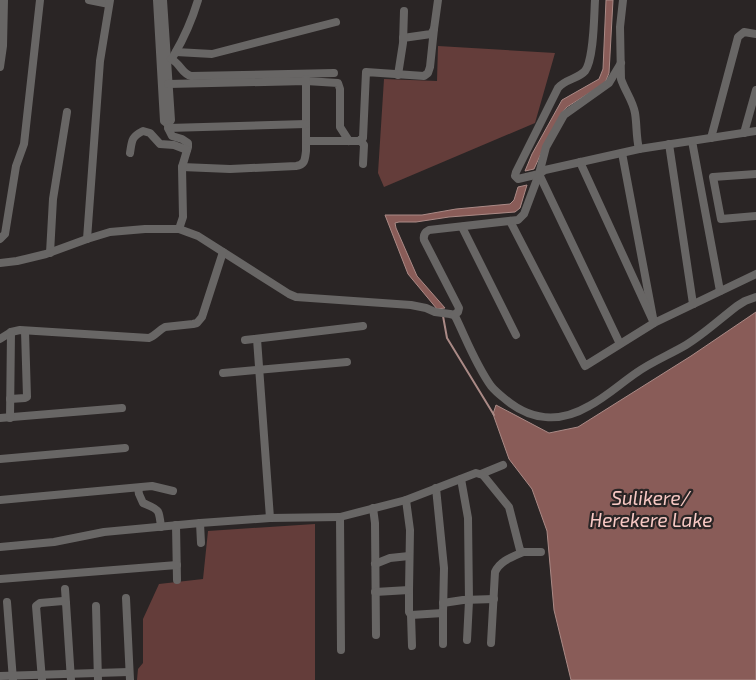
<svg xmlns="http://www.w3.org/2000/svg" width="756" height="680" viewBox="0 0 756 680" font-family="'Exo 2',sans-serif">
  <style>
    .green { fill: #643d3a }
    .water { fill: #895c58; stroke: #aa8a86 }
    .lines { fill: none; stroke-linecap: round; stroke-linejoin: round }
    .stream { stroke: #aa8a86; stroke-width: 2 }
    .minor { stroke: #686665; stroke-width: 8 }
    .labels { text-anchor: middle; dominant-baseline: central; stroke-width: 4.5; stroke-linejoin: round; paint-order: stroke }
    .water-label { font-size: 19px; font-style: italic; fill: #f8c9c4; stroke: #2a2525 }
  </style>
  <rect width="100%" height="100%" fill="#2a2525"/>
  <!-- green -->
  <g class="green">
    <path d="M438 46 555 53 535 123 384 187 378 173 384 79 437 81Z"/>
    <path d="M315 524V680H137L138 669 143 663V619L159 584 203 579 208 531Z"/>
  </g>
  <!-- water -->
  <g class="water">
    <path d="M606 0H613L609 73 605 83 567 107 561 114 544 147 534 169 525 171 532 154 562 100 599 79 603 69Z"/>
    <path d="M527 185 520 208 515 212 449 217 416 222H399L395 223 396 228 417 276 445 308 437 309 408 274 385 215H422L456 209 510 204 514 200 518 187Z"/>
    <path d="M756 312V680H571L554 610 547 531 532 489 509 459 493 414 496 405 549 433 578 427 691 356Z"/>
  </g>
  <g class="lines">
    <!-- stream -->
    <path class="stream" d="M443 316 447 338 494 415"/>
    <!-- minor -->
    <g class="minor">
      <path d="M89 0 109 4"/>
      <path d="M157 0 164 121 168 124 171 120 163 0"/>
      <path d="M623 0 620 27 621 79C625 91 633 101 635 113 637 125 636 137 639 149"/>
      <path d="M403 38 431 34 434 29 438 0"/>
      <path d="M176 52 212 54 336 22"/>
      <path d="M174 55C184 38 192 20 198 0"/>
      <path d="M171 59C181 64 181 73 191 76L334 73"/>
      <path d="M0 67 3 46 4 0"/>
      <path d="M398 75 403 43 404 11"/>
      <path d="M306 79V81L338 83 340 89V127L349 141"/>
      <path d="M168 84 306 81V151C305 159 305 165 296 166L230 169 182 167"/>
      <path d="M168 124 169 130 172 136 182 139 188 143V147L182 167 183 217 179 229"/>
      <path d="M168 128 306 124"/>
      <path d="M744 133 756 90"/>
      <path d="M711 138 738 37 744 32 756 34"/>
      <path d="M360 140 364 145 363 164"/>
      <path d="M306 141H359L363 138 366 72 424 76 428 73 430 67 434 29"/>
      <path d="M692 141 720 291"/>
      <path d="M669 144 693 304"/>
      <path d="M130 153C132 141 131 137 143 131L150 133 160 144 174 145 187 150"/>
      <path d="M622 153 654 323 756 274"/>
      <path d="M539 174 518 179 515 176 516 172 558 88C565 79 578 79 585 71 594 59 594 17 595 0"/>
      <path d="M756 174 713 177 721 219 756 216"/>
      <path d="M510 221 585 366 654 323 580 162"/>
      <path d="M462 227 516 335"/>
      <path d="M0 239 5 234 16 166 24 144 40 0"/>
      <path d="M87 239 100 61 110 0"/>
      <path d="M50 253 53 199 67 112"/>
      <path d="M0 263 17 261 46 254 87 239 110 232 145 229H179L198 236 289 294 296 297 411 305 426 308 435 312 450 314 454 315 456 318C467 341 476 365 491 386 495 391 500 395 505 399 531 421 560 423 589 406 606 397 620 384 636 373 651 362 669 355 686 345 704 334 720 319 737 306L745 301 756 297"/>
      <path d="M454 315 458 312 459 308 424 240C423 235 425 232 429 230L518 220 524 214 539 174 545 170 639 149 756 131"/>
      <path d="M0 339 11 332 20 330 149 338C155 336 159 330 165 327L193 324 197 323 202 317 223 252"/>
      <path d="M257 339 270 518"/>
      <path d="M245 340 363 326"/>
      <path d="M620 344 539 174 546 147 564 115 609 83 621 63"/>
      <path d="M223 373 347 362"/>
      <path d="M10 399 25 398 27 397 25 331"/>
      <path d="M0 418 122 408"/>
      <path d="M10 418 11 332"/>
      <path d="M0 459 125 448"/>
      <path d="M481 474 503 465"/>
      <path d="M461 479 468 518 469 601 467 640"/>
      <path d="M138 488 139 494 143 503C159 510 159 508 161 527"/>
      <path d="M0 500 152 486 173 491"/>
      <path d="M406 500 410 530 409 590V612L411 615 443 613 444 568 436 488"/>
      <path d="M373 508 375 523 376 635"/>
      <path d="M340 517 341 650"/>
      <path d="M200 523 201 543"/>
      <path d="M176 525 177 580"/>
      <path d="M0 547 54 542 104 532 200 523 270 518 340 517 406 500 476 473 483 475 509 507 520 550 523 552H541"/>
      <path d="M375 564 390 558 409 556"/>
      <path d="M0 579 177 565"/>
      <path d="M65 589 66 603"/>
      <path d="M375 592 409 590"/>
      <path d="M126 598 130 680"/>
      <path d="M7 602 13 680"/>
      <path d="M443 603 463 600 494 599"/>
      <path d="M96 606 98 680"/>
      <path d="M443 613V644"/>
      <path d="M411 615 412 646"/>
      <path d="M491 643 495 572C500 561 512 557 523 552"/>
      <path d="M0 676 129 672"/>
      <path d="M42 680 36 606 40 603 63 601 66 603 71 680"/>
    </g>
  </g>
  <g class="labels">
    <!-- water labels -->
    <g class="water-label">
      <text x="651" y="497">Sulikere/<tspan x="651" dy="22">Herekere Lake</tspan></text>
    </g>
  </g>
</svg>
